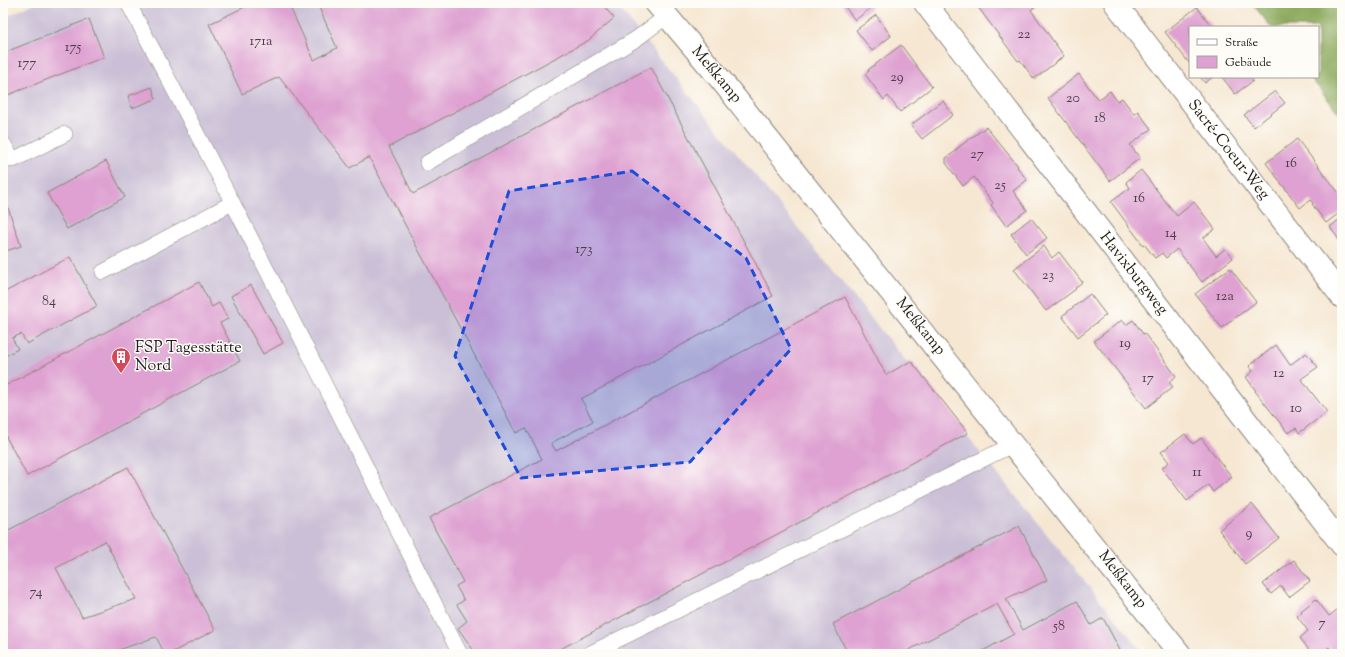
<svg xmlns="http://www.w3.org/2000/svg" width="1345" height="657" viewBox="0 0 1345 657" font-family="'Sorts Mill Goudy',serif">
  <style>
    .industrial { fill: #cabfd6 }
    .forest { fill: #8eac60; stroke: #55643e }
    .building { fill: #dea1d1; fill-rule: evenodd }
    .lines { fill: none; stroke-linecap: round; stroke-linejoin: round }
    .service-casing { stroke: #898277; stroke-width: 16 }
    .minor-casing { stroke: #898277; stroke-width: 24 }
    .service { stroke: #fff; stroke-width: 15 }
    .minor { stroke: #fff; stroke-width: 22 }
    .marked { fill: #1d4ed8; fill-opacity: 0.2; stroke: #1d4ed8; stroke-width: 3; stroke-dasharray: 8 5; stroke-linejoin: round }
    .labels { text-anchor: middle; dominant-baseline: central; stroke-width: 3; stroke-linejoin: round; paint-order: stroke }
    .number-label { font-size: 14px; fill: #4c3d49 }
    .street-label { font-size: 16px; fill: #1c1c1c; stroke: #fdfcf7 }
    .poi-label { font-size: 16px; fill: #1c1c1c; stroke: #fdfcf7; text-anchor: start }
  </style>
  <rect width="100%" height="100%" fill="#fdfcf7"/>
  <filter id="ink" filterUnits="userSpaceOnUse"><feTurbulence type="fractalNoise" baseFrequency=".025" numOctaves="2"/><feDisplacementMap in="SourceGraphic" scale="8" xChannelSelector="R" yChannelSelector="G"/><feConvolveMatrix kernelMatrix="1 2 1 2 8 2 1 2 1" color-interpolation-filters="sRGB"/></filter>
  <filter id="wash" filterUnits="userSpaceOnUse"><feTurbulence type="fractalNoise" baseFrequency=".012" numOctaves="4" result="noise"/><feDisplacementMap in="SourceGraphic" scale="16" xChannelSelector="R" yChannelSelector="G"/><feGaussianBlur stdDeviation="0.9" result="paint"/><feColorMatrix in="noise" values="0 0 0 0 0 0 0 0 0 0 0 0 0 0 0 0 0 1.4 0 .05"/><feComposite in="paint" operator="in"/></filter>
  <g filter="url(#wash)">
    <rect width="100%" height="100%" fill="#f6e7d2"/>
    <!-- industrial -->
    <path class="industrial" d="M35 3H615L1144 654H3V18Z"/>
    <!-- forest -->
    <path class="forest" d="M1252 3H1342V117L1310 77H1318V27H1271Z"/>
    <g id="blocks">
      <!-- building -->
      <g class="building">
        <path d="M253 3H288L314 60 337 48 317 3H601L614 18 589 40 389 147 413 194 651 67 773 296 581 399 593 421 551 443 556 451 845 297 886 375 911 361 968 433 551 654H476L458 628 467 621 457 605 464 600 456 586 463 582 429 518 542 459 526 428 516 433 369 157 350 168 279 77 242 94 209 24Z"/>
        <path d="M842 3H867L871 8 855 20Z"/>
        <path d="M975 3H1039L1031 10 1064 56 1034 79 1020 60 1018 61Z"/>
        <path d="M1197 7 1212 27H1190V64L1165 32Z"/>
        <path d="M876 15 891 36 872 51 856 30Z"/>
        <path d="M89 19 104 57 8 95 3 81V53Z"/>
        <path d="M901 45 932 87 900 112 888 96 884 100 865 74 869 71 868 70Z"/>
        <path d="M1079 74 1098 100 1110 91 1117 101 1122 98 1134 114 1138 111 1151 129 1130 145 1140 158 1110 181 1048 98Z"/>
        <path d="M1200 77H1213L1205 83Z"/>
        <path d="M1222 77H1250L1253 81 1235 94Z"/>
        <path d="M152 87 156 99 132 108 128 96Z"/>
        <path d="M1275 91 1285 103 1254 127 1244 115Z"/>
        <path d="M943 101 953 115 922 139 911 125Z"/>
        <path d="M986 127 1018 166 1017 167 1027 180 1013 191 1027 210 1006 226 991 205 993 203 974 177 963 186 946 163V158L956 151 955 150Z"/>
        <path d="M1297 139 1342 197V211L1326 223 1312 204 1313 203 1310 200 1300 208 1266 163Z"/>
        <path d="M106 161 125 197 67 229 47 193Z"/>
        <path d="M1141 170 1177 216 1194 202 1215 229 1203 238 1216 256 1225 249 1233 258 1202 282 1177 249 1166 258 1162 253 1155 258 1144 244 1143 245 1111 202 1130 188 1126 182Z"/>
        <path d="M3 193 21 246 3 252Z"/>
        <path d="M1342 217V244L1330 227Z"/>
        <path d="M1031 218 1047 238 1026 254 1011 234Z"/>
        <path d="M1044 246 1052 258 1059 252 1082 282 1075 288 1076 289 1046 311 1014 269Z"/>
        <path d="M70 257 97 306 27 344 21 334 12 338 18 349 3 357V306L6 305 3 300V293Z"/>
        <path d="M1230 268 1256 302 1222 328 1195 294Z"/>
        <path d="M199 282 212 307 219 303 228 319 220 323 240 361 27 476 3 431V387Z"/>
        <path d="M251 285 283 343 263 354 231 296Z"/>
        <path d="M1090 294 1106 315 1078 337 1062 316Z"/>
        <path d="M1122 320 1126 325 1133 320 1143 334 1144 333 1176 376 1169 382 1173 387 1146 408 1094 341Z"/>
        <path d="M1276 345 1290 365 1306 353 1318 367 1301 379 1327 412 1299 433 1296 428 1288 433 1255 391H1256L1246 377 1253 371 1249 366Z"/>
        <path d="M1185 434 1193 444 1201 438 1232 477 1213 492 1208 485 1187 501 1162 468 1169 462 1161 452Z"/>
        <path d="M128 467 215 630 169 654H165L156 637 107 654H3V533ZM105 541 136 599 82 617 56 568Z"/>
        <path d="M1252 504 1279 538 1245 564 1219 530Z"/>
        <path d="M1019 526 1047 580 1021 593 1020 592 1006 599 1023 630 1077 601 1091 625 1103 618 1122 654H977L1014 634 997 604 909 650 911 654H848L833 624Z"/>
        <path d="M1294 560 1310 581 1289 597 1281 586 1271 594 1263 584Z"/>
        <path d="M1316 599 1329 616 1342 606V654H1334L1329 647 1321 654H1312L1300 638 1308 631 1297 616 1302 612 1301 611Z"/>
      </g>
    </g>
  </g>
  <g filter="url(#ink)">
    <use href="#blocks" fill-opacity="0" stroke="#898277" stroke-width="1"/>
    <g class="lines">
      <!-- service casing -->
      <g class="service-casing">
        <g id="service">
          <path d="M128 3C243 217 350 437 460 654"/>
          <path d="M3 143 13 160 65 134"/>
          <path d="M427 163 636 39 667 16"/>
          <path d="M103 272 232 203"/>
          <path d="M589 654 1014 444"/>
        </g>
      </g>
      <!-- minor casing -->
      <g class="minor-casing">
        <g id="minor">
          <path d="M656 3 721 80 1180 654"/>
          <path d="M925 3 1342 545"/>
          <path d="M1115 3 1342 297"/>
        </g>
      </g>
      <!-- service -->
      <use href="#service" class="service"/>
      <!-- minor -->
      <use href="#minor" class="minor"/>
    </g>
  </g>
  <!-- marked area -->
  <path class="marked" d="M632 171 746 258 791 349 690 462 521 478 455 356 509 191Z"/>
  <!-- icons -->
  <defs>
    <g id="building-pin" transform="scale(1)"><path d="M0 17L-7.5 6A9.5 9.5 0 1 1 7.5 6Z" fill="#d1495b" stroke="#fdfcf7"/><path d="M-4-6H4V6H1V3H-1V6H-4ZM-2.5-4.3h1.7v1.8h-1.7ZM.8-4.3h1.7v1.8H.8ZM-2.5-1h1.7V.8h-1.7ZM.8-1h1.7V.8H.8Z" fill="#fff"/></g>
  </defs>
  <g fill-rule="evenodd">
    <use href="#building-pin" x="121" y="357"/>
  </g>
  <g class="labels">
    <!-- number labels -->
    <g class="number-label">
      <text x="1024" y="35">22</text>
      <text x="261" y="42">171a</text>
      <text x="73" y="48">175</text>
      <text x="27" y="64">177</text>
      <text x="897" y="78">29</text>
      <text x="1073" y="99">20</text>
      <text x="1100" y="119">18</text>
      <text x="977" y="155">27</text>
      <text x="1291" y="164">16</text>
      <text x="1000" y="186">25</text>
      <text x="1139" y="199">16</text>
      <text x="1171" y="234">14</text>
      <text x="584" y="250">173</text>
      <text x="1048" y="276">23</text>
      <text x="1225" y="297">12a</text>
      <text x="49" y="302">84</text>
      <text x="1125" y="344">19</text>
      <text x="1279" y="374">12</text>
      <text x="1148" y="379">17</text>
      <text x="1296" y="409">10</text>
      <text x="1197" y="473">11</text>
      <text x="1249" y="534">9</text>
      <text x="36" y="593">74</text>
      <text x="1322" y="624">7</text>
      <text x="1059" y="627">58</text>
    </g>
    <!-- street labels -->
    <g class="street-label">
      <text transform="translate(716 75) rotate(50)">Meßkamp</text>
      <text transform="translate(1228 150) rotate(52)">Sacré-Coeur-Weg</text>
      <text transform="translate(1133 274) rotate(52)">Havixburgweg</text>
      <text transform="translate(920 327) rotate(51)">Meßkamp</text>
      <text transform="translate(1122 580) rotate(52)">Meßkamp</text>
    </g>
    <!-- poi labels -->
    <g class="poi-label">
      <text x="135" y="348">FSP Tagesstätte<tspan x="135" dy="18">Nord</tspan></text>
    </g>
  </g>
  <!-- margin -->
  <rect width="1345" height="657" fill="none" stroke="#fdfcf7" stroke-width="16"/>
  <!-- legend -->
  <rect x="1189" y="26" width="130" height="52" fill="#fdfcf7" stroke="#a3a29f"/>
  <rect x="1197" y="39" width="20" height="6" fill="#ffffff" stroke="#a3a29f"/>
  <text x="1225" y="46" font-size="12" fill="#1c1c1c">Straße</text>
  <rect x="1197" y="56" width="20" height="12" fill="#dea1d1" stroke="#a3a29f"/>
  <text x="1225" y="66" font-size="12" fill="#1c1c1c">Gebäude</text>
</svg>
